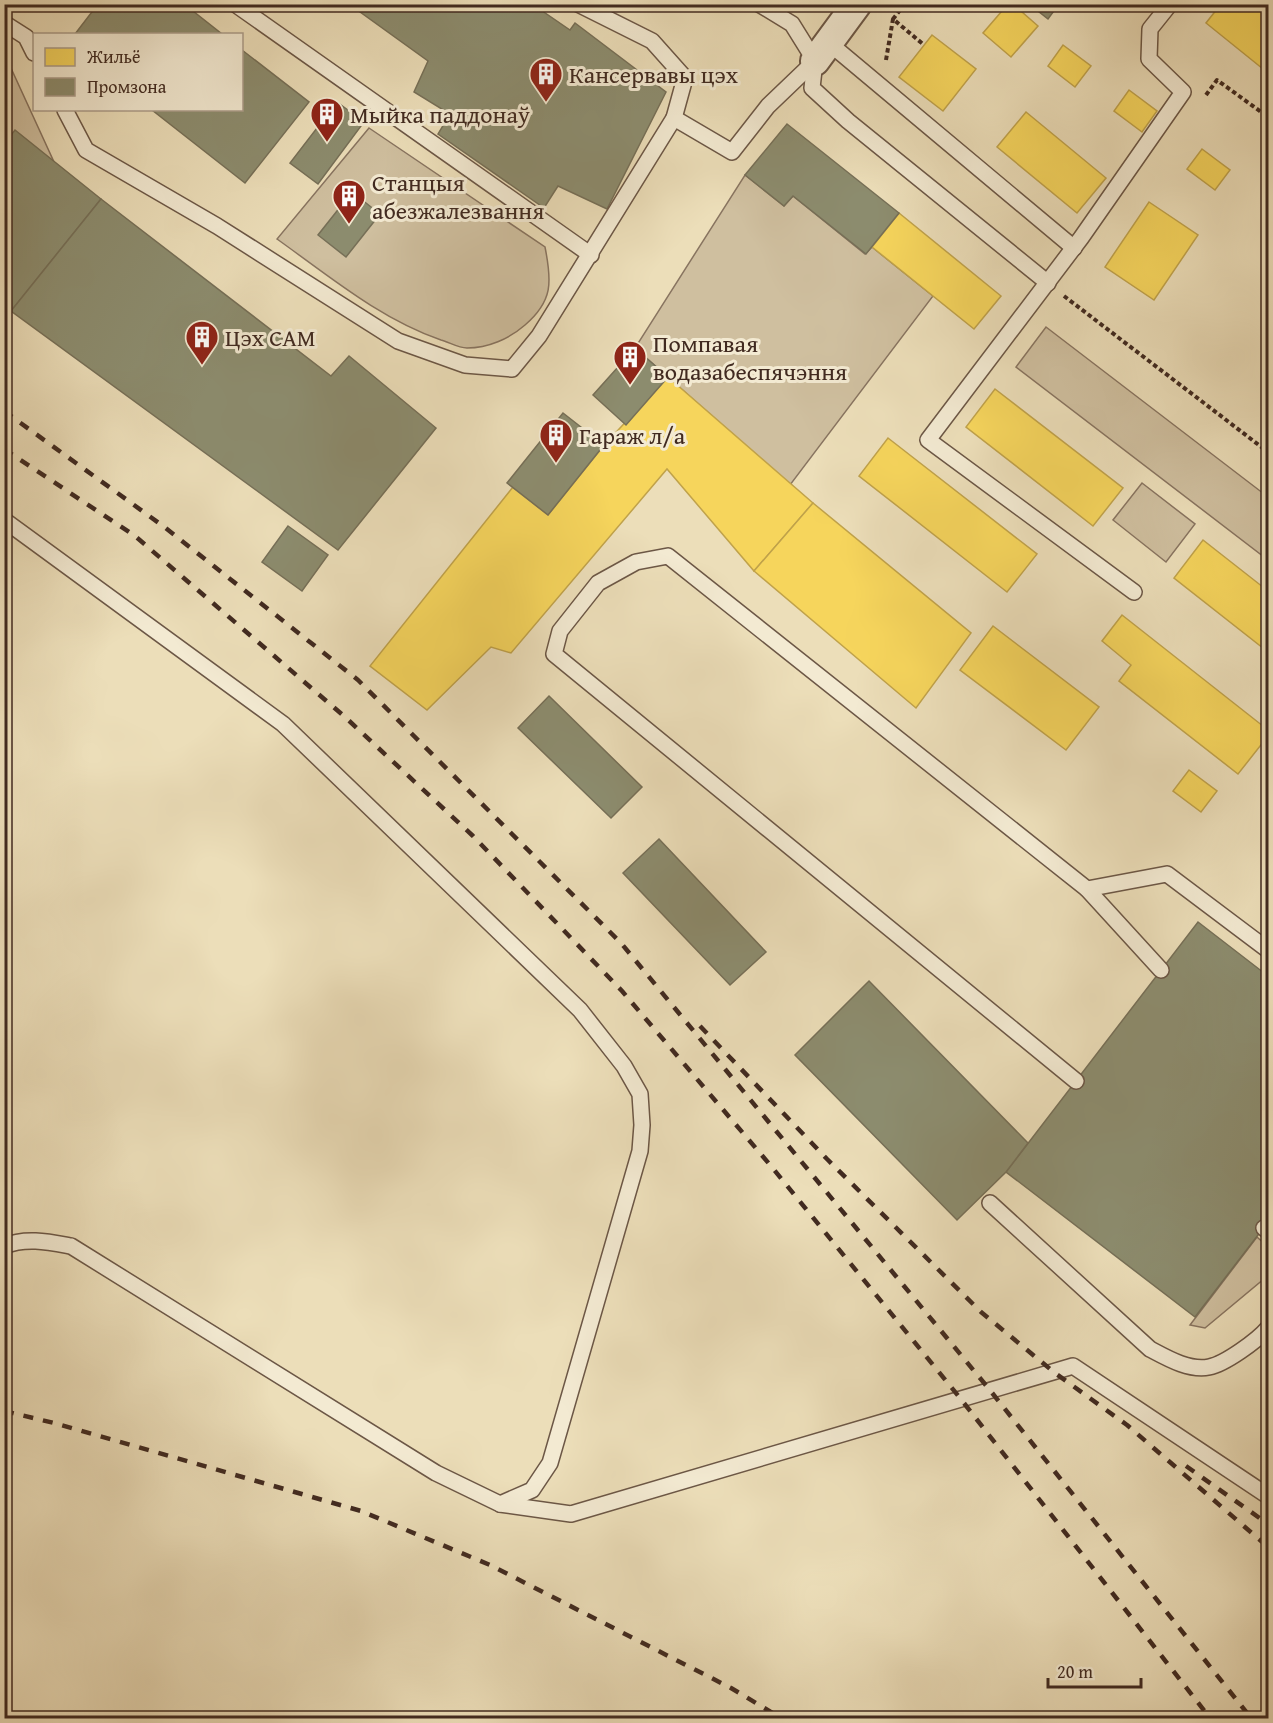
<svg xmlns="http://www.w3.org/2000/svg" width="1273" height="1723" viewBox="0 0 1273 1723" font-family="'Gentium Book Plus',serif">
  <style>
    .green { fill: #cfbf9f; stroke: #887460; stroke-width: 1.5 }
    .homes { fill: #f6d55c; stroke: #c0a24a; stroke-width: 1.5 }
    .industry { fill: #8c8c6e; stroke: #766f57; stroke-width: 1.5 }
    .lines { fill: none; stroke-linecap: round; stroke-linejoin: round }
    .stream { stroke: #85715d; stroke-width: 9 }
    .service-casing { stroke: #6c5746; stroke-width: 18 }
    .minor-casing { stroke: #6c5746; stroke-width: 32 }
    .path { stroke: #412a20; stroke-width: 4; stroke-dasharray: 4.5 3; stroke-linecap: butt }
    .service { stroke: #f3ead2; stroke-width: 15 }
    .minor { stroke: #f3ead2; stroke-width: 28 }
    .rail { stroke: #412a20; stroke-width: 4.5; stroke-dasharray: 10 10; stroke-linecap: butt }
    .labels { text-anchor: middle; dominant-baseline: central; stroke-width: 6; stroke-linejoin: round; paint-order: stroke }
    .poi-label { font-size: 24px; fill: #412a20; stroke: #f3ead2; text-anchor: start }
  </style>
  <rect width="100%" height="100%" fill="#ecdeb9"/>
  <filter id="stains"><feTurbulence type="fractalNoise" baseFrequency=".00333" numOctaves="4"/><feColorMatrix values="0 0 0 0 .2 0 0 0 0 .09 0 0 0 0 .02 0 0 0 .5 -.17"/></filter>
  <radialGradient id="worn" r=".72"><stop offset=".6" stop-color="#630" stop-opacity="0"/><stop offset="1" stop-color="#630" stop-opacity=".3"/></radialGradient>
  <!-- green -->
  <g class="green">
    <path d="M5 62 10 66 54 162 5 144Z"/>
    <path d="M369 128 545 247C552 282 553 301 525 325 509 339 488 348 467 348 458 348 449 342 441 340 380 319 329 276 277 239Z"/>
    <path d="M745 175 784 206 793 196 865 254 872 247 933 296 790 485 635 348Z"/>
    <path d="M1046 327 1268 497V560L1016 367Z"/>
    <path d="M1142 483 1195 524 1166 562 1113 520Z"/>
    <path d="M1257 1237 1268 1247V1272L1265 1278 1205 1328 1190 1325Z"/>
  </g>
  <!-- homes -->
  <g class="homes">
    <path d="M1008 4H1013L1038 26 1011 57 983 33Z"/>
    <path d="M1221 4H1268V73L1206 23Z"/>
    <path d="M932 35 976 69 943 111 899 77Z"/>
    <path d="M1063 45 1091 66 1075 87 1048 66Z"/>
    <path d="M1129 90 1157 111 1142 132 1114 111Z"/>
    <path d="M1026 112 1106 178 1077 213 997 147Z"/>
    <path d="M1202 149 1230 170 1215 190 1187 169Z"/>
    <path d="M1149 202 1198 235 1154 300 1105 267Z"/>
    <path d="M899 213 1001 296 974 329 872 247Z"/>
    <path d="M668 377 813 503 754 571 667 469 511 653 491 647 427 710 370 666 513 487 548 515 604 445Z"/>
    <path d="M995 389 1123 488 1093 526 966 427Z"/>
    <path d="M888 438 1037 554 1007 592 859 476Z"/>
    <path d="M813 503 971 633 916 708 754 571Z"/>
    <path d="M1203 540 1268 591V652L1174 578Z"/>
    <path d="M1122 615 1268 730V736L1238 774 1119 681 1131 665 1102 641Z"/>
    <path d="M993 626 1099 707 1066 750 960 670Z"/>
    <path d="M1189 770 1217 791 1201 812 1173 791Z"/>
  </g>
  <!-- industry -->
  <g class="industry">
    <path d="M98 4H184L222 34H75Z"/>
    <path d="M349 4H532L570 30 575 23 666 92 607 209 558 186 544 208 438 134 450 114 414 92 428 61Z"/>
    <path d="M1029 4H1059L1048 19Z"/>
    <path d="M242 50 309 102 245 183 152 110H242Z"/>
    <path d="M337 102 364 122 318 184 290 163Z"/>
    <path d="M787 124 899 213 866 254 793 196 784 206 745 175Z"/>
    <path d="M15 130 101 199 11 311 4 306V144Z"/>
    <path d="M352 192 380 214 346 257 318 235Z"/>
    <path d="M101 199 331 376 349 356 436 428 338 550 11 311Z"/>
    <path d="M635 348 668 377 626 425 593 395Z"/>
    <path d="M563 413 604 445 548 515 507 483Z"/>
    <path d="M288 526 328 555 302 591 262 562Z"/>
    <path d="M549 696 642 787 611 818 518 728Z"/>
    <path d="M659 839 766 952 730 985 623 873Z"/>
    <path d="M1198 922 1268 976V1222L1195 1317 1006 1172Z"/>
    <path d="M869 981 1028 1143 1006 1172 957 1220 795 1055Z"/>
  </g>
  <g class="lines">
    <!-- stream -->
    <path class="stream" d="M4 1546 7 1521"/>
    <!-- service casing -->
    <g class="service-casing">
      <g id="service">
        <path d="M235 4 591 255"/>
        <path d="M578 4 652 41 685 78 674 118"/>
        <path d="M759 4 792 24 815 61 812 88 848 121 1048 283"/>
        <path d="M4 23 26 37 34 53"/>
        <path d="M829 43 1074 248"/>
        <path d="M65 110 86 150 217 226 398 341 465 365 512 369 539 336 674 118 732 152 768 106 815 61"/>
        <path d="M4 520 283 724 580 1010 624 1066 640 1094 642 1125 640 1151 550 1463 532 1490 500 1504"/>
        <path d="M1134 592 928 440 1081 238 1183 92 1149 59 1150 29 1170 4"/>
        <path d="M1087 889 1161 970"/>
        <path d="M1076 1081 554 654 560 631 598 583 636 562 668 556 1087 889 1167 874 1268 950"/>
        <path d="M990 1203 1150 1349C1167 1358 1189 1371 1209 1367 1225 1364 1258 1340 1268 1328"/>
        <path d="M1264 1228 1268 1231"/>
        <path d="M4 1246C26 1237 49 1242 71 1246L436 1473 500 1504 571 1514 1073 1366 1268 1496"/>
      </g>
    </g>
    <!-- minor casing -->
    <g class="minor-casing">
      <path id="minor" d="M815 61 857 4"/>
    </g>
    <!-- path -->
    <g class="path">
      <path d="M905 4 893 19 924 45"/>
      <path d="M886 60 893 19"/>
      <path d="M1206 95 1217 80 1268 117"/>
      <path d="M1064 296 1268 452"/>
    </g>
    <!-- service -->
    <use href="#service" class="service"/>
    <!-- minor -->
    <use href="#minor" class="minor"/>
    <!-- rail -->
    <g class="rail">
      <path d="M4 411 163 526 358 680 621 943 989 1389 1251 1718"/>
      <path d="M4 449 135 536 345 717 473 836 622 991 771 1166 960 1398 1210 1718"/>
      <path d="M700 1026 827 1159 981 1312 1055 1373 1127 1425 1268 1547"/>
      <path d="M4 1411 54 1423 361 1511 490 1565 731 1688 781 1718"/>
      <path d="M1186 1466 1268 1524"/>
    </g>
  </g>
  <!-- icons -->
  <defs>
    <g id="building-pin" transform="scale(1.725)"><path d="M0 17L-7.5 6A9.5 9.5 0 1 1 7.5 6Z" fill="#8f2418" stroke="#f3ead2"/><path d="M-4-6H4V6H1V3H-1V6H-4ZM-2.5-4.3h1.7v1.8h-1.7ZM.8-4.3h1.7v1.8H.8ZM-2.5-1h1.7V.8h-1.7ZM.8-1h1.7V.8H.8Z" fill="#fff"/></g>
  </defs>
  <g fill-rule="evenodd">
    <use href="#building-pin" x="546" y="74"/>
    <use href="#building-pin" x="327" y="114"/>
    <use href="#building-pin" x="349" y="196"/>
    <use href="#building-pin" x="202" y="337"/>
    <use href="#building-pin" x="630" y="357"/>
    <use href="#building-pin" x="556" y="435"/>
  </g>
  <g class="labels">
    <!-- poi labels -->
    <g class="poi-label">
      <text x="569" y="74">Кансервавы цэх</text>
      <text x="350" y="114">Мыйка паддонаў</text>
      <text x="372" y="182">Станцыя<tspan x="372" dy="28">абезжалезвання</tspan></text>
      <text x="225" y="337">Цэх САМ</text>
      <text x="653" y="343">Помпавая<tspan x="653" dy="28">водазабеспячэння</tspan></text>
      <text x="579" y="435">Гараж л/а</text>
    </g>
  </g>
  <!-- margin -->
  <rect width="1273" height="1723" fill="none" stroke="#ecdeb9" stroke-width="24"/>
  <rect x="6" y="6" width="1261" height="1711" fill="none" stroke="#412a20" stroke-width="3"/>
  <rect x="12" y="12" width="1249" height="1699" fill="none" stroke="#412a20" stroke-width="1.5"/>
  <!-- legend -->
  <rect x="33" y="33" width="210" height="78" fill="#f3ead2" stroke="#ac9d8b" stroke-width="1.5"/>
  <rect x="45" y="48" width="30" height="18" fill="#f6d55c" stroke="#ac9d8b" stroke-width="1.5"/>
  <text x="87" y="63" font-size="18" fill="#412a20">Жильё</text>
  <rect x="45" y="78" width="30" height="18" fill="#8c8c6e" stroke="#ac9d8b" stroke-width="1.5"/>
  <text x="87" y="93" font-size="18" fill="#412a20">Промзона</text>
  <!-- scale -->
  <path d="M1048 1678v9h93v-9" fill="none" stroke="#412a20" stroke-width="3"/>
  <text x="1057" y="1678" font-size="18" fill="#412a20" stroke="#f3ead2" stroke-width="4.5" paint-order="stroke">20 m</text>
  <rect width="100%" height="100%" filter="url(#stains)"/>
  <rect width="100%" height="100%" fill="url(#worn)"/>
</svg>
